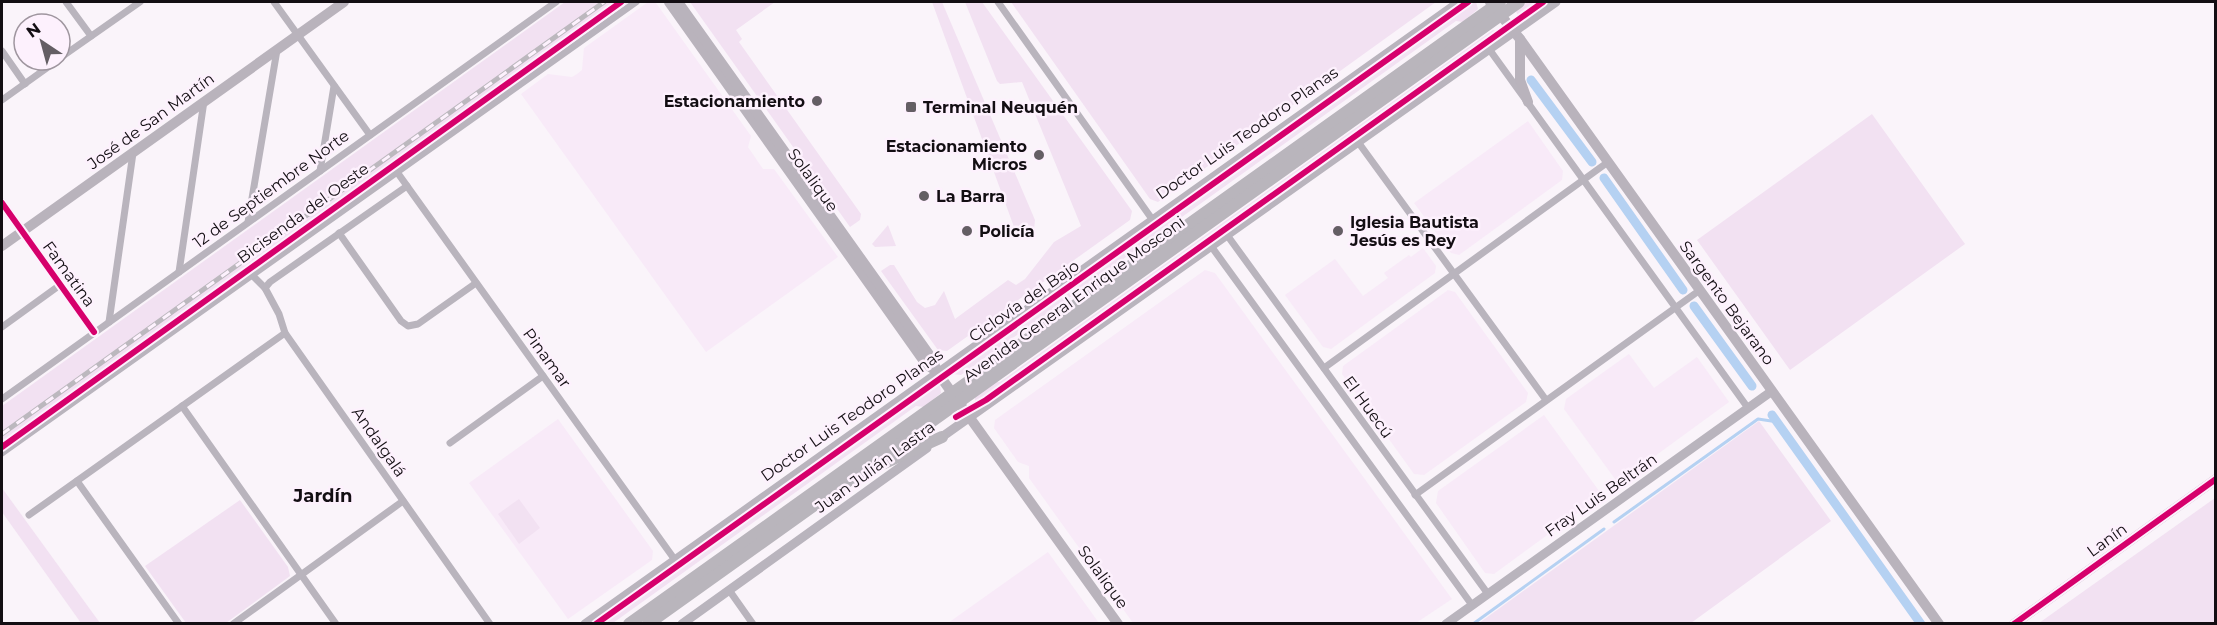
<svg xmlns="http://www.w3.org/2000/svg" width="2217" height="625" viewBox="0 0 2217 625" font-family="Montserrat,sans-serif">
  <style>
    .built { fill: #f8eaf8 }
    .green { fill: #f2e1f2 }
    .lines { fill: none; stroke-linecap: round; stroke-linejoin: round }
    .stream { stroke: #b5d1f2; stroke-width: 3 }
    .canal { stroke: #b5d1f2; stroke-width: 9 }
    .minor { stroke: #b9b4bd; stroke-width: 7 }
    .tertiary { stroke: #b9b4bd; stroke-width: 9 }
    .secondary { stroke: #b9b3bc; stroke-width: 10 }
    .trunk { stroke: #b9b5bc; stroke-width: 12 }
    .rail-casing { stroke: #bcb8be; stroke-width: 5 }
    .rail { stroke: #fdf1fd; stroke-width: 3; stroke-dasharray: 9; stroke-linecap: butt }
    .cycleway-casing { stroke: #fdf1fd; stroke-width: 10 }
    .cycleway { stroke: #d6006c; stroke-width: 6 }
    .poi-dot { fill: #645e64; stroke: #fdf1fd; stroke-width: 2 }
    .labels { text-anchor: middle; dominant-baseline: central; stroke-width: 5; stroke-linejoin: round; paint-order: stroke }
    .poi-label { font-size: 16px; font-weight: bold; fill: #130e13; stroke: #fdf1fd; text-anchor: start }
    .street-label { font-size: 16px; fill: #130e13; stroke: #fdf1fd }
    .neighbourhood-label { font-size: 18px; font-weight: bold; fill: #130e13; stroke: #fdf1fd }
  </style>
  <rect width="100%" height="100%" fill="#faf4fa"/>
  <!-- built -->
  <g class="built">
    <path d="M648 2 656 3 751 136 748 147 763 169H774L838 257 706 352 521 94 548 74 572 77 577 74 582 70 584 48Z"/>
    <path d="M1528 121 1563 171 1562 180 1459 255 1451 253 1414 203Z"/>
    <path d="M1423 248 1436 266 1435 273 1331 349 1323 347 1285 295 1335 259 1363 296 1388 278 1384 273 1409 255 1411 257Z"/>
    <path d="M1205 270 1215 273 1452 599 1416 623H1133L1029 478V466L1018 462 994 428 995 420Z"/>
    <path d="M1448 290 1455 292 1528 393 1526 402 1424 475 1414 474 1342 374 1343 366Z"/>
    <path d="M1629 354 1654 388 1697 357 1729 402 1618 483 1564 409 1566 399Z"/>
    <path d="M1544 415 1602 495 1494 574 1485 573 1436 503 1438 491Z"/>
    <path d="M558 419 653 551 652 560 568 619 469 483Z"/>
    <path d="M1048 552 1099 623H948Z"/>
  </g>
  <!-- green -->
  <g class="green">
    <path d="M565 2H629L2 450V406Z"/>
    <path d="M690 2H775L736 30 742 39 739 42 861 214 860 220 850 227Z"/>
    <path d="M932 2H942L1035 220 1034 230 1030 234 1023 236 1014 227Z"/>
    <path d="M965 2H982L1132 211 1130 220 947 351 938 350 881 271 890 265H894L917 302 925 308 935 305 944 291 955 319 1008 280 1016 285 1025 279 1054 242 1081 226 1022 82 1000 84 997 81Z"/>
    <path d="M1011 2H1436L1158 202 1150 199Z"/>
    <path d="M1466 2H1476L1478 9 1463 22 1456 21 961 375 952 374 954 365Z"/>
    <path d="M1527 2H1548L1523 19H1519L1516 11Z"/>
    <path d="M1493 30 1497 31V37L984 403 975 401V397L994 382H1000Z"/>
    <path d="M1872 114 1965 244 1790 370 1697 240Z"/>
    <path d="M888 225 896 246 875 247 872 244Z"/>
    <path d="M936 382 940 385 941 393 924 407 916 406 613 623 593 624 931 383Z"/>
    <path d="M1759 421 1831 521 1691 623H1479Z"/>
    <path d="M2 488 100 623H81L2 512Z"/>
    <path d="M2215 498V623H2039Z"/>
    <path d="M519 499 540 528 519 544 498 514Z"/>
    <path d="M240 500 288 567 290 576 226 623H186L145 566Z"/>
  </g>
  <g class="lines">
    <!-- stream -->
    <g class="stream">
      <path d="M1614 522 1758 419 1778 422"/>
      <path d="M1473 624 1604 529"/>
    </g>
    <!-- canal -->
    <g class="canal">
      <path d="M1531 80 1592 162"/>
      <path d="M1604 178 1683 290"/>
      <path d="M1694 306 1752 386"/>
      <path d="M1772 415 1921 624"/>
    </g>
    <!-- minor -->
    <g class="minor">
      <path d="M66 2 91 36"/>
      <path d="M274 2 370 135"/>
      <path d="M998 2 1152 219"/>
      <path d="M1489 49 1748 408"/>
      <path d="M2 51 25 84"/>
      <path d="M60 58 140 2"/>
      <path d="M2 100 58 60"/>
      <path d="M1358 142 1546 400"/>
      <path d="M320 171 334 86"/>
      <path d="M397 172 675 560"/>
      <path d="M248 222 277 50"/>
      <path d="M22 231 94 332"/>
      <path d="M339 233 401 321 408 326 418 324 476 283"/>
      <path d="M1227 235 1488 594"/>
      <path d="M1211 246 1472 605"/>
      <path d="M179 272 204 101"/>
      <path d="M252 275 265 288 279 314 285 333 490 624"/>
      <path d="M265 288 270 282 407 186"/>
      <path d="M109 322 133 153"/>
      <path d="M2 327 60 285"/>
      <path d="M1324 368 1608 162"/>
      <path d="M2 399 556 2"/>
      <path d="M182 406 336 624"/>
      <path d="M450 443 543 376"/>
      <path d="M2 453 636 2"/>
      <path d="M77 481 179 624"/>
      <path d="M1415 495 1700 290"/>
      <path d="M29 515 285 333"/>
      <path d="M729 590 753 624"/>
      <path d="M233 624 403 501"/>
    </g>
    <!-- tertiary -->
    <g class="tertiary">
      <path d="M2 203 22 231"/>
      <path d="M939 439 1556 2"/>
      <path d="M585 624 1459 2"/>
      <path d="M682 624 927 448"/>
      <path d="M1446 624 1772 391"/>
    </g>
    <!-- secondary -->
    <g class="secondary">
      <path d="M669 2 926 364 937 372"/>
      <path d="M678 2 933 360 937 372 1118 624"/>
      <path d="M1490 2 1520 39 1939 624"/>
      <path d="M1520 39V80L1528 102"/>
      <path d="M2 246 344 2"/>
      <path d="M2014 624 2216 479"/>
    </g>
    <!-- trunk -->
    <g class="trunk">
      <path d="M882 464 942 437"/>
      <path d="M629 624 1500 2"/>
      <path d="M648 624 1519 2"/>
    </g>
    <!-- rail casing -->
    <g class="rail-casing">
      <path id="rail" d="M2 434 604 2"/>
    </g>
    <!-- rail -->
    <use href="#rail" class="rail"/>
    <!-- cycleway casing -->
    <g class="cycleway-casing">
      <g id="cycleway">
        <path d="M2 203 94 332"/>
        <path d="M956 417 986 400 1543 2"/>
        <path d="M2 447 621 2"/>
        <path d="M596 624 1468 2"/>
        <path d="M2014 624 2216 479"/>
      </g>
    </g>
    <!-- cycleway -->
    <use href="#cycleway" class="cycleway"/>
  </g>
  <!-- markers -->
  <g class="poi-dot">
    <circle cx="817" cy="101" r="6"/>
    <rect x="905" y="101" width="12" height="12" rx="3"/>
    <circle cx="1039" cy="155" r="6"/>
    <circle cx="924" cy="196" r="6"/>
    <circle cx="967" cy="231" r="6"/>
    <circle cx="1338" cy="231" r="6"/>
  </g>
  <g class="labels">
    <!-- poi labels -->
    <g class="poi-label">
      <text x="805" y="101" text-anchor="end">Estacionamiento</text>
      <text x="923" y="107">Terminal Neuquén</text>
      <text x="1027" y="146" text-anchor="end">Estacionamiento<tspan x="1027" dy="18">Micros</tspan></text>
      <text x="936" y="196">La Barra</text>
      <text x="1350" y="222">Iglesia Bautista<tspan x="1350" dy="18">Jesús es Rey</tspan></text>
      <text x="979" y="231">Policía</text>
    </g>
    <!-- street labels -->
    <g class="street-label">
      <text transform="translate(151 121) rotate(-36)">José de San Martín</text>
      <text transform="translate(1247 133) rotate(-35)">Doctor Luis Teodoro Planas</text>
      <text transform="translate(813 180) rotate(54)">Solalique</text>
      <text transform="translate(271 189) rotate(-36)">12 de Septiembre Norte</text>
      <text transform="translate(303 213) rotate(-36)">Bicisenda del Oeste</text>
      <text transform="translate(69 274) rotate(54)">Famatina</text>
      <text transform="translate(1074 299) rotate(-36)">Avenida General Enrique Mosconi</text>
      <text transform="translate(1024 301) rotate(-35)">Ciclovía del Bajo</text>
      <text transform="translate(1727 303) rotate(54)">Sargento Bejarano</text>
      <text transform="translate(547 358) rotate(54)">Pinamar</text>
      <text transform="translate(1368 407) rotate(54)">El Huecú</text>
      <text transform="translate(852 415) rotate(-35)">Doctor Luis Teodoro Planas</text>
      <text transform="translate(379 442) rotate(55)">Andalgalá</text>
      <text transform="translate(875 467) rotate(-36)">Juan Julián Lastra</text>
      <text transform="translate(1601 495) rotate(-35)">Fray Luis Beltrán</text>
      <text transform="translate(2107 540) rotate(-36)">Lanín</text>
      <text transform="translate(1103 577) rotate(54)">Solalique</text>
    </g>
    <!-- neighbourhood labels -->
    <g class="neighbourhood-label">
      <text x="323" y="496">Jardín</text>
    </g>
  </g>
  <!-- border -->
  <rect width="2217" height="625" fill="none" stroke="#130e13" stroke-width="6"/>
  <!-- north arrow -->
  <g transform="translate(42 42) rotate(324)"><circle r="28" fill="#fdf1fd" stroke="#9f969f" stroke-width="1.5"/>
  <path d="M0-4.5L10 22L0 15L-10 22Z" fill="#645e64"/>
  <text y="-9" font-size="16" font-weight="bold" text-anchor="middle" fill="#130e13">N</text>
  </g>
</svg>
